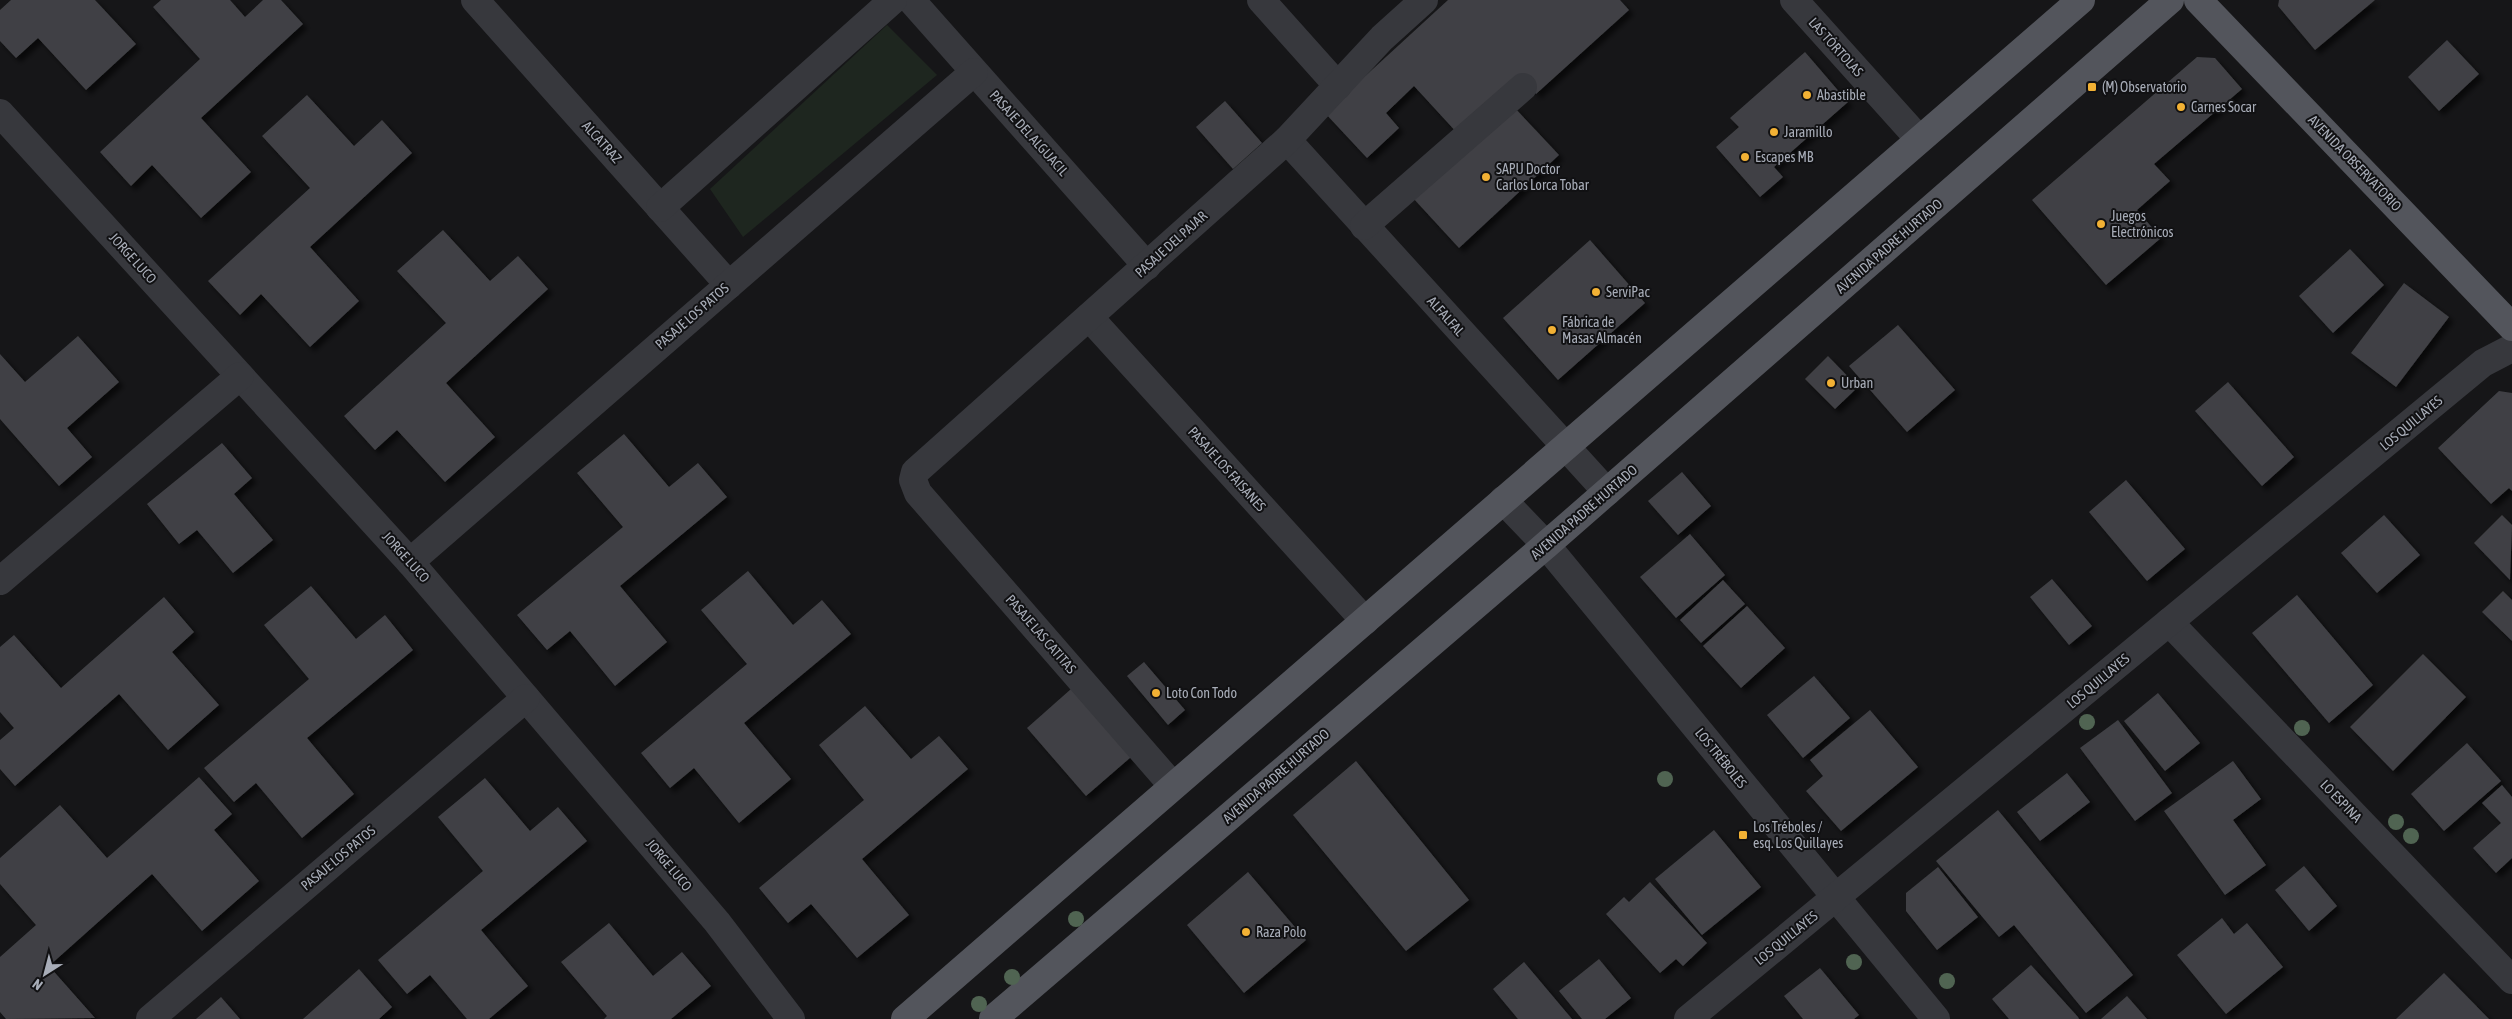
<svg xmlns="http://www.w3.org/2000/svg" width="2512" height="1019" viewBox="0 0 2512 1019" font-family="'Asap Condensed',sans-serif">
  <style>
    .green { fill: #1e261f }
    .building { fill: #404145; filter: url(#shadow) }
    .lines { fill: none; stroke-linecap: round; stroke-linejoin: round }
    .minor { stroke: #37383d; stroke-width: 28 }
    .major { stroke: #53555c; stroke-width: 28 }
    .tree { fill: #506452 }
    .poi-dot { fill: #f2b134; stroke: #111113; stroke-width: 2 }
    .labels { text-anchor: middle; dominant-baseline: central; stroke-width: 4; stroke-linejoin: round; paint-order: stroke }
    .street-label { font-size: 14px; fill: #a8adb8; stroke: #111113 }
    .poi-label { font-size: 14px; fill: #a8adb8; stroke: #111113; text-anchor: start }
  </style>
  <defs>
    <filter id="shadow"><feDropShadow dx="4.5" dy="4.5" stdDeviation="2.5" flood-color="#0009"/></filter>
  </defs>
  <rect width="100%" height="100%" fill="#161618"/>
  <!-- green -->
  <path class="green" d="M887 25 937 75 743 237 710 189Z"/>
  <!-- building -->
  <g class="building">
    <path d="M11 0H95L136 44 86 90 38 38 16 58 0 41V10Z"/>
    <path d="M161 0H230L245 17 263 0H281L303 24 201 118 251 172 201 218 152 165 131 186 100 152 200 59 153 7Z"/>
    <path d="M1448 0H1620L1629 10 1536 94 1523 77 1459 135 1414 86 1386 113 1399 128 1367 158 1325 113Z"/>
    <path d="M2279 0H2375L2315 50 2278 6Z"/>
    <path d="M2447 40 2479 74 2439 111 2408 77Z"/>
    <path d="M1805 52 1848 102 1774 167 1783 177 1760 197 1716 147 1739 127 1730 118Z"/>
    <path d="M2197 57 2215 58 2242 89 2154 164 2170 181 2137 210 2161 238 2106 285 2032 200Z"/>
    <path d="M307 95 354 146 382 120 412 153 310 247 359 301 310 347 261 294 240 315 208 281 310 188 262 136Z"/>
    <path d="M1225 101 1262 143 1233 169 1196 127Z"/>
    <path d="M1513 106 1559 155 1459 248 1413 198Z"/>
    <path d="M443 230 490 281 518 256 548 289 446 383 495 437 445 482 397 430 375 450 344 416 446 323 397 271Z"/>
    <path d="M1590 240 1645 303 1558 380 1503 318Z"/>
    <path d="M2350 249 2384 285 2333 333 2299 296Z"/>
    <path d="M2404 283 2449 317 2396 387 2351 353Z"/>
    <path d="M1898 325 1955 390 1907 432 1849 366Z"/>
    <path d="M78 336 119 382 67 428 92 457 59 486 0 419V354L25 382Z"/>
    <path d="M1828 356 1858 387 1835 409 1805 379Z"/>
    <path d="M2228 382 2294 457 2262 486 2195 411Z"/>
    <path d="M2499 391 2512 393V491L2509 488 2491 504 2438 448Z"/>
    <path d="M624 434 669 487 698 463 727 497 620 586 667 642 615 686 570 631 547 650 517 615 623 527 577 473Z"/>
    <path d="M222 443 252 478 234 494 273 540 233 573 197 530 179 544 147 504Z"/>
    <path d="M1682 472 1711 506 1678 535 1648 501Z"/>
    <path d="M2126 480 2185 549 2147 581 2089 512Z"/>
    <path d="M2384 515 2420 555 2377 593 2341 553Z"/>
    <path d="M2502 515 2512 525 2510 580 2474 543Z"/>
    <path d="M1690 534 1725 575 1676 618 1640 577Z"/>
    <path d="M748 571 793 625 822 600 851 634 744 723 791 779 739 823 694 768 670 788 641 753 747 664 701 610Z"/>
    <path d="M2052 579 2092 626 2069 645 2030 597Z"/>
    <path d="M1723 580 1745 604 1701 643 1680 620Z"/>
    <path d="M311 586 356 639 385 615 413 650 307 738 354 794 302 838 256 783 234 802 204 768 309 679 264 625Z"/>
    <path d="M2503 591 2512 600V641L2482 612Z"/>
    <path d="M2297 595 2373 685 2329 723 2252 633Z"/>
    <path d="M164 597 194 632 172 652 219 705 168 750 119 694 15 786 0 769V740L14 728 0 712V647L14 635 61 688Z"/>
    <path d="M1747 606 1785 648 1741 688 1703 646Z"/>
    <path d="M2423 654 2466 697 2393 771 2350 727Z"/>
    <path d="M1144 662 1185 710 1168 725 1127 676Z"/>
    <path d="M1814 676 1850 718 1803 758 1767 715Z"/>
    <path d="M1071 689 1131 757 1086 796 1027 728Z"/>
    <path d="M2158 693 2200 743 2165 771 2124 721Z"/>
    <path d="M865 706 911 759 939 736 968 769 862 859 909 915 857 958 811 904 788 923 759 888 864 800 819 745Z"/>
    <path d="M1870 710 1918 767 1841 831 1806 791 1823 776 1810 760Z"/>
    <path d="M2118 720 2172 793 2135 821 2080 748Z"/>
    <path d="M2467 743 2501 781 2444 831 2411 794Z"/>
    <path d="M1356 761 1469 900 1406 951 1293 815Z"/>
    <path d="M2233 761 2261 799 2233 820 2266 865 2225 895 2164 811Z"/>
    <path d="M2067 773 2090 802 2040 841 2017 812Z"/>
    <path d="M199 777 232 814 214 830 259 881 202 931 152 874 49 966 95 1018 6 1019 0 1012V957L36 925 0 884V858L60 805 107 858Z"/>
    <path d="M485 778 530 831 558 807 587 841 481 930 528 986 489 1019H467L430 975 407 994 378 960 483 871 438 817Z"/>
    <path d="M2502 785 2512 797V858L2496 873 2473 848 2501 823 2482 803Z"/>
    <path d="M1998 810 2133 975 2086 1013 2014 925 1999 937 1936 861Z"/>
    <path d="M1714 830 1761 887 1702 935 1655 879Z"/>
    <path d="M2304 866 2337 906 2309 931 2275 890Z"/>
    <path d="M1938 867 1978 917 1937 950 1906 911V893Z"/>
    <path d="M1248 872 1306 940 1244 993 1187 925Z"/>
    <path d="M1650 882 1707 943 1683 966 1676 959 1660 973 1606 914 1624 897 1629 902Z"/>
    <path d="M2222 918 2234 934 2247 923 2283 967 2226 1014 2177 955Z"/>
    <path d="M609 923 653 976 682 952 711 986 671 1019H604L607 1016 561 962Z"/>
    <path d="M1599 959 1631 998 1605 1019H1582L1559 991Z"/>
    <path d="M1524 962 1572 1019H1518L1493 989Z"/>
    <path d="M2031 965 2078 1017 2079 1019H2009L1992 999Z"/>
    <path d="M1820 968 1859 1015 1854 1019H1803L1784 996Z"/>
    <path d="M359 969 392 1007 379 1019H303Z"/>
    <path d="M2444 973 2489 1019H2396Z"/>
    <path d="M2127 996 2147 1019H2101Z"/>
    <path d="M221 997 240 1019H196Z"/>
  </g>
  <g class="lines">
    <!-- minor -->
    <g class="minor">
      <path d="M475 0 729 285"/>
      <path d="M911 0 1147 266"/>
      <path d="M1261 0 1338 86"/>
      <path d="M1794 0 1919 139"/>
      <path d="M0 113 410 562 717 922 791 1019"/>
      <path d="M1287 140 1607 492"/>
      <path d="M660 208 893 0"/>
      <path d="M1364 226 1523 87"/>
      <path d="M1089 317 1365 621"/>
      <path d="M1503 500 1546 545 1936 1019"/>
      <path d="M410 562 974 72"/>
      <path d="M0 581 240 376"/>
      <path d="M2169 622 2512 980"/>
      <path d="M1173 786 918 493 913 480 915 472 1287 140 1382 38 1424 0"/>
      <path d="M150 1019 526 698"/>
      <path d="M1688 1019 2483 363 2512 348"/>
    </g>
    <!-- major -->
    <g class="major">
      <path d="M2198 0 2512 327"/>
      <path d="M905 1019 2081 0"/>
      <path d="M993 1019 1546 545 2170 0"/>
    </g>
  </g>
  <!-- trees -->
  <g class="tree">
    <circle cx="2087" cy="722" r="8"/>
    <circle cx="2302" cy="728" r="8"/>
    <circle cx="1665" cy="779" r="8"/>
    <circle cx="2396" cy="822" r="8"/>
    <circle cx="2411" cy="836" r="8"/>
    <circle cx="1076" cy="919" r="8"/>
    <circle cx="1854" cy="962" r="8"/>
    <circle cx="1012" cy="977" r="8"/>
    <circle cx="1947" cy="981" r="8"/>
    <circle cx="979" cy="1004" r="8"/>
  </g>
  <!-- markers -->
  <g class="poi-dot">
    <rect x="2087" y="82" width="10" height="10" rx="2.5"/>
    <circle cx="1807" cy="95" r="5"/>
    <circle cx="2181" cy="107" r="5"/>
    <circle cx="1774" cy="132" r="5"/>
    <circle cx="1745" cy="157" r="5"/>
    <circle cx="1486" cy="177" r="5"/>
    <circle cx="2101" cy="224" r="5"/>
    <circle cx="1596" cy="292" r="5"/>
    <circle cx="1552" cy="330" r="5"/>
    <circle cx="1831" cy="383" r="5"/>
    <circle cx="1156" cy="693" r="5"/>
    <rect x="1738" y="830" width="10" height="10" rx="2.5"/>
    <circle cx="1246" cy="932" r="5"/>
  </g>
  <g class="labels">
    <!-- street labels -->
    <g class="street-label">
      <text transform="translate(1836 47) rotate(48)">LAS TÓRTOLAS</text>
      <text transform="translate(1029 133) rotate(48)">PASAJE DEL ALGUACIL</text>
      <text transform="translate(602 142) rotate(48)">ALCATRAZ</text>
      <text transform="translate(2355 163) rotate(46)">AVENIDA OBSERVATORIO</text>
      <text transform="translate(1171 244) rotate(-42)">PASAJE DEL PAJAR</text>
      <text transform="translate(1889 246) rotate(-41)">AVENIDA PADRE HURTADO</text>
      <text transform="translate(133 258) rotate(48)">JORGE LUCO</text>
      <text transform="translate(692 316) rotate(-41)">PASAJE LOS PATOS</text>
      <text transform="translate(1446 316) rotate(48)">ALFALFAL</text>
      <text transform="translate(2411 423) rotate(-40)">LOS QUILLAYES</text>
      <text transform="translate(1227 469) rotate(48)">PASAJE LOS FAISANES</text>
      <text transform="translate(1584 512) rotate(-41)">AVENIDA PADRE HURTADO</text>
      <text transform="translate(406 557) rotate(48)">JORGE LUCO</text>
      <text transform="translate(1041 634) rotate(49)">PASAJE LAS CATITAS</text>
      <text transform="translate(2098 681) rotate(-40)">LOS QUILLAYES</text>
      <text transform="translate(1721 758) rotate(51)">LOS TRÉBOLES</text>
      <text transform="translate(1276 776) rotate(-41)">AVENIDA PADRE HURTADO</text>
      <text transform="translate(2341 801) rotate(46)">LO ESPINA</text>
      <text transform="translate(338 858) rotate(-40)">PASAJE LOS PATOS</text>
      <text transform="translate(669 865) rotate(50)">JORGE LUCO</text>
      <text transform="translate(1786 938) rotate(-39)">LOS QUILLAYES</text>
    </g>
    <!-- poi labels -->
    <g class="poi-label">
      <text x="2102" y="87">(M) Observatorio</text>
      <text x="1817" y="95">Abastible</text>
      <text x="2191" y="107">Carnes Socar</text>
      <text x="1784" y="132">Jaramillo</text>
      <text x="1755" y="157">Escapes MB</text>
      <text x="1496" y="169">SAPU Doctor<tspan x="1496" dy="16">Carlos Lorca Tobar</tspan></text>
      <text x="2111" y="216">Juegos<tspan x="2111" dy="16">Electrónicos</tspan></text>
      <text x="1606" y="292">ServiPac</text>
      <text x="1562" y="322">Fábrica de<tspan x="1562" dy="16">Masas Almacén</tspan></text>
      <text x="1841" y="383">Urban</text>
      <text x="1166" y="693">Loto Con Todo</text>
      <text x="1753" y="827">Los Tréboles /<tspan x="1753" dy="16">esq. Los Quillayes</tspan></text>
      <text x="1256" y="932">Raza Polo</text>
    </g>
  </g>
  <!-- north arrow -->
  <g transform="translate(45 974) rotate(216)" stroke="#111113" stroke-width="4" paint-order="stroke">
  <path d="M0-4L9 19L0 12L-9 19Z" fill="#a8adb8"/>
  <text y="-8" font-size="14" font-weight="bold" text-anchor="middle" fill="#a8adb8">N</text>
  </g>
</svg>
